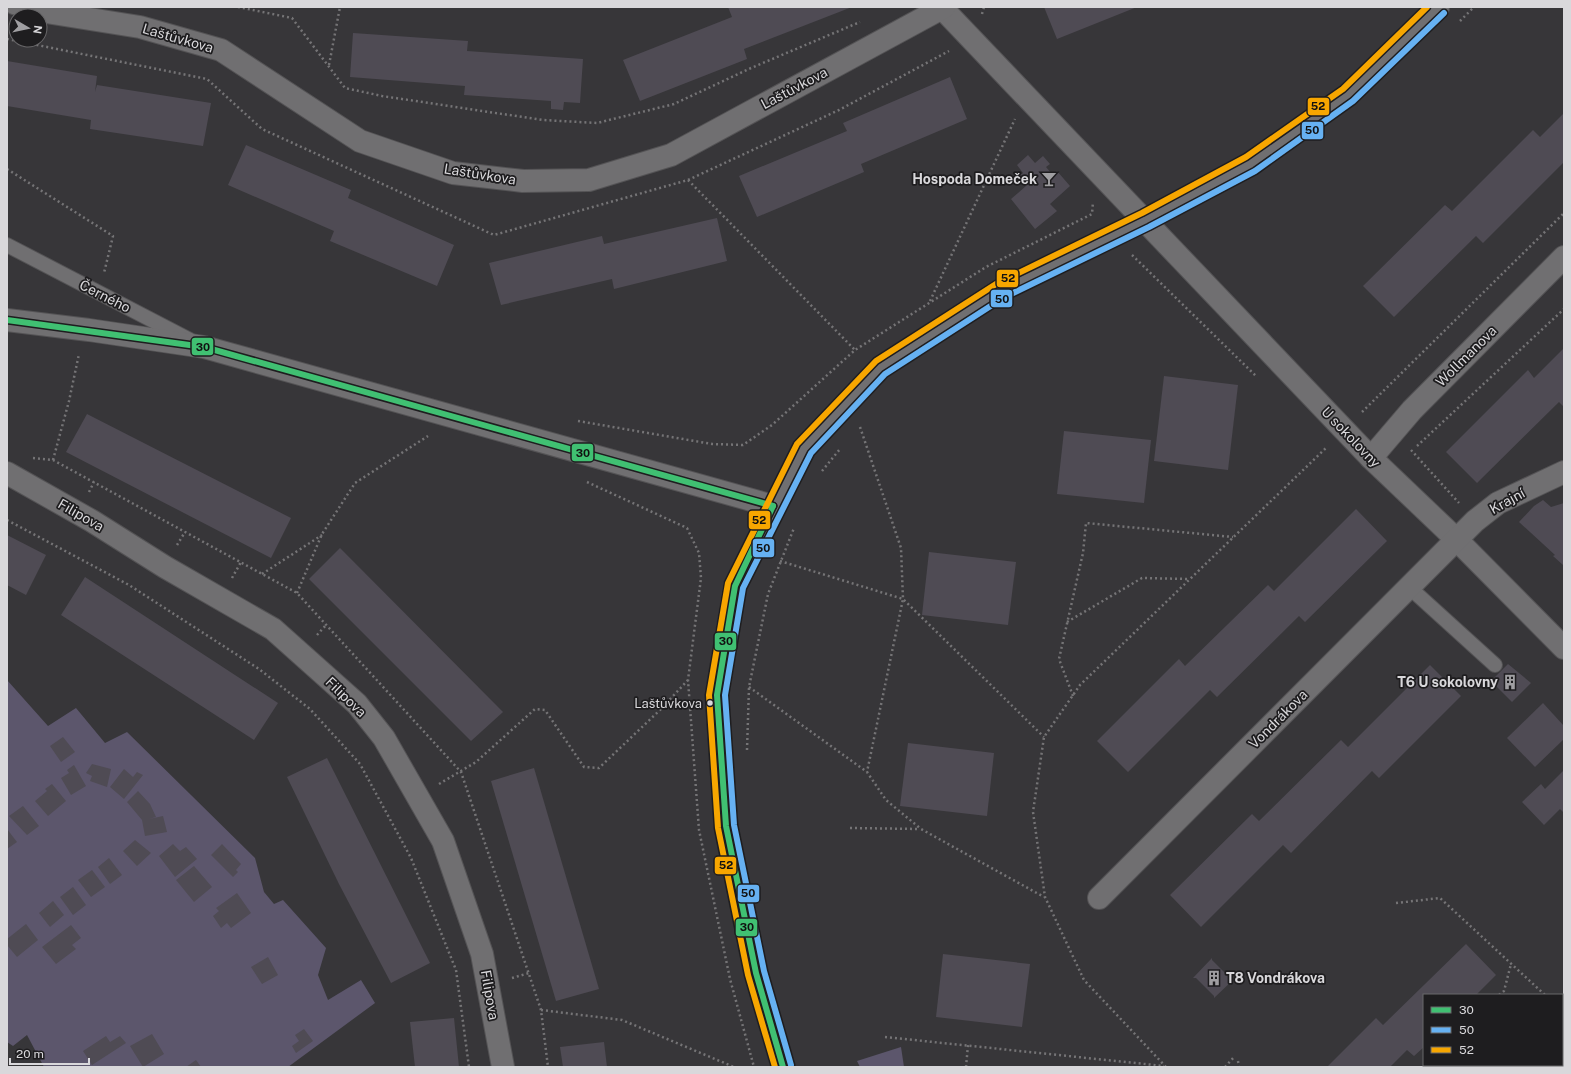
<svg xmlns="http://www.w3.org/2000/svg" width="1571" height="1074" viewBox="0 0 1571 1074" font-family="'Public Sans',sans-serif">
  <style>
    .green { fill: #5c566c }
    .building { fill: #4f4b54 }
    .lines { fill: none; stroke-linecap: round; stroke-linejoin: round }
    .service-casing { stroke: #545355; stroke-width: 16 }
    .minor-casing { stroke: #545355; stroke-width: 24 }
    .tertiary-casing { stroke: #545355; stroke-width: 24 }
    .path { stroke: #757476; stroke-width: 2.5; stroke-dasharray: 2 3; stroke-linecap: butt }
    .service { stroke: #706f71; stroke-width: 14 }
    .minor { stroke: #706f71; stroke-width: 22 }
    .tertiary { stroke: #706f71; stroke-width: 22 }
    .bus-1-casing { stroke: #1e1d1f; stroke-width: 9 }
    .bus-2-casing { stroke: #1e1d1f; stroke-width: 9 }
    .bus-3-casing { stroke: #1e1d1f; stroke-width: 9 }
    .bus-1 { stroke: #40c072; stroke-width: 6 }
    .bus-2 { stroke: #66b1f2; stroke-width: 6 }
    .bus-3 { stroke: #f7a600; stroke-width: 6 }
    .bus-dot { fill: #d9d8db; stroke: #1e1d1f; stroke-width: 1.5 }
    .labels { text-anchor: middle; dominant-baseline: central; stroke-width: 3.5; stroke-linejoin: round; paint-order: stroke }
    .bus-label { font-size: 13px; fill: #d9d8db; stroke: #1e1d1f; text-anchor: end }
    .street-label { font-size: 14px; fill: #d9d8db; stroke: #1e1d1f }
    .poi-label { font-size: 14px; font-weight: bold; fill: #d9d8db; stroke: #1e1d1f; text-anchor: end }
    .line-badge { stroke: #1e1d1f; stroke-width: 1.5 }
    .pale-badge-label { font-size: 11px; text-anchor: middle; font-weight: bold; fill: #111 }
  </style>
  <rect width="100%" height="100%" fill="#373639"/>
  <!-- green -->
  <g class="green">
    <path d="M7 680 48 726 76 708 105 743 127 732 255 858 264 892 274 904 283 900 326 948 318 975 328 1000 361 980 375 1003 288 1067H44L27 1035 13 1046 7 1042Z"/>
    <path d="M901 1047 904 1067H860L857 1061Z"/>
  </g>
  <!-- building -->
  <g class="building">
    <path d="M728 7H852L744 49 747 59 640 101 623 60 732 17Z"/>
    <path d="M1044 7H1137L1057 39Z"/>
    <path d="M353 33 468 41 467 51 583 59 580 103 564 102 563 110 551 109V101L464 95 465 86 350 77Z"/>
    <path d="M7 61 97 76 95 92 97 85 211 103 203 146 90 129 91 120 7 106Z"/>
    <path d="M950 77 967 119 861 164 864 172 757 217 739 176 847 131 843 123Z"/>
    <path d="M1564 113V162L1483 243 1476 236 1394 317 1363 286 1445 205 1452 211 1533 130 1540 137Z"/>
    <path d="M246 145 351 190 348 198 454 245 437 286 330 241 334 231 228 185Z"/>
    <path d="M1028 155 1035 163 1043 156 1050 164 1046 167 1052 174 1057 171 1070 186 1050 204 1057 211 1035 229 1011 199 1026 186 1018 177 1023 173 1017 165Z"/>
    <path d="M717 218 727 261 614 289 612 279 501 305 489 263 602 236 604 244Z"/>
    <path d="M1564 348V407L1559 402 1477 483 1446 452 1528 370 1534 378Z"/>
    <path d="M1164 376 1238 385 1228 470 1154 461Z"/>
    <path d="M87 414 291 518 271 558 66 452Z"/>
    <path d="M1064 431 1151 440 1144 503 1057 494Z"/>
    <path d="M1543 500 1551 507 1564 503 1563 565 1553 556 1555 555 1519 522 1534 506Z"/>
    <path d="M1356 509 1387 541 1305 622 1299 616 1217 697 1210 690 1128 772 1097 741 1179 659 1185 666 1268 585 1274 591Z"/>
    <path d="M7 535 46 555 26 595 7 585Z"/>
    <path d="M340 548 503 712 471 741 309 579Z"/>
    <path d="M929 552 1016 562 1008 625 922 615Z"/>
    <path d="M85 577 278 703 254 740 61 615Z"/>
    <path d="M1508 664 1531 683 1512 702 1491 681Z"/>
    <path d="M1430 665 1461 696 1379 778 1372 771 1291 853 1283 845 1201 927 1170 895 1252 814 1259 821 1341 740 1348 747Z"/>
    <path d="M1543 703 1564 726V739L1535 767 1507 738Z"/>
    <path d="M63 737 75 752 61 762 50 746Z"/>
    <path d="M908 743 994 753 987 816 900 806Z"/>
    <path d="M327 758 430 963 391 983 339 884 287 777Z"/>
    <path d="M92 764 111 769 107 787 90 781 92 776 86 773Z"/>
    <path d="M74 765 86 786 71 795 61 778 69 773 67 770Z"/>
    <path d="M534 768 599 989 556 1001 491 781Z"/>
    <path d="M124 769 133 777 137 772 143 775 124 799 110 787Z"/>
    <path d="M1564 770V813L1560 809 1544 825 1522 802 1541 784 1545 789Z"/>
    <path d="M52 784 66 801 48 816 35 801 47 791 45 789Z"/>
    <path d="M138 791 150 804 156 817 149 819 163 816 167 832 145 836 142 820 127 802Z"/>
    <path d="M23 806 39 826 27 835 9 816Z"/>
    <path d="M7 829 17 842 7 849Z"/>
    <path d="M135 840 151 853 137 866 123 851Z"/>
    <path d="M173 844 180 851 186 847 197 859 175 877 159 856Z"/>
    <path d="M222 844 241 864 236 870 238 872 233 877 211 855Z"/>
    <path d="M109 858 122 875 110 884 98 867Z"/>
    <path d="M194 866 212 887 194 902 176 880Z"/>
    <path d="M92 870 105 887 91 897 78 880Z"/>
    <path d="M73 887 86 905 73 915 60 897Z"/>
    <path d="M237 893 251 913 231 928 227 923 221 928 213 916 219 911 216 908Z"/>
    <path d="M53 901 64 915 50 927 39 913Z"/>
    <path d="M26 924 38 940 17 957 7 945V939Z"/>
    <path d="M71 925 81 938 72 945 76 949 56 964 42 947Z"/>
    <path d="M1466 944 1496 975 1476 995H1424V1047L1414 1056 1407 1050 1390 1067H1327L1376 1018 1383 1025Z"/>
    <path d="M943 954 1030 964 1022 1027 936 1017Z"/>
    <path d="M268 957 278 975 262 984 251 967Z"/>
    <path d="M1212 958V960L1231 979H1234L1214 998V996L1196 978H1193Z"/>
    <path d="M454 1018 459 1067H415L410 1022Z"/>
    <path d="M304 1029 313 1041 296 1053 292 1046 299 1041 295 1035Z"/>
    <path d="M152 1034 164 1054 143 1067 130 1046Z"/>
    <path d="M106 1036 110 1042 120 1036 126 1043 92 1065 83 1051Z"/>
    <path d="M604 1042 607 1067H563L560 1047Z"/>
    <path d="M196 1060 201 1067H186Z"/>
  </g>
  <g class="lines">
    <!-- service casing -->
    <g class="service-casing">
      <g id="service">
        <path d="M13 7 46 12"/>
        <path d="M7 245 190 340"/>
        <path d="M1409 587 1495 665"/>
      </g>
    </g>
    <!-- minor casing -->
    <g class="minor-casing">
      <g id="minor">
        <path d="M941 7 1371 458 1456 539 1564 648"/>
        <path d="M46 12 140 27 221 50 360 141 453 173 523 181 589 180 671 155 944 7"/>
        <path d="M7 320 89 330 204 347 773 506"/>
        <path d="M1371 458 1412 410 1564 257"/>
        <path d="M7 473 92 521 165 567 273 629 357 704 384 738 443 841 482 954 503 1067"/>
        <path d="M1099 898 1475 521 1498 503 1564 472"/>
      </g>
    </g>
    <!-- tertiary casing -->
    <g class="tertiary-casing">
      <path id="tertiary" d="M783 1067 756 973 726 826 717 695 735 586 804 448 880 368 999 291 1146 220 1250 164 1348 95 1438 7"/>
    </g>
    <!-- path -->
    <g class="path">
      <path d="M238 7 292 18 345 88 382 96 489 112 543 120 597 123 674 104 751 68 860 22"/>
      <path d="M982 14 984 7"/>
      <path d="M1460 21 1474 7"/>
      <path d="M7 39 207 79 262 129 494 235 688 180 839 110 949 51"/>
      <path d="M329 65 340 7"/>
      <path d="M7 169 113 236 104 273"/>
      <path d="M688 180 855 350"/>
      <path d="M1132 255 1257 377"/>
      <path d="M930 301 1015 119"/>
      <path d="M1362 412 1564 213"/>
      <path d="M578 421 712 444 743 445 772 425 855 350 986 267 1092 214 1093 202"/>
      <path d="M860 427 901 548 903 599 867 772"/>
      <path d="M1417 446 1564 309"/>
      <path d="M1411 450 1459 503"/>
      <path d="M33 458 53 460 297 593 461 772 541 1010 548 1067"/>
      <path d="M53 460 69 401 79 354"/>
      <path d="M822 471 840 449"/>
      <path d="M587 482 687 528 699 553 701 578 688 680 699 830 730 979 754 1067"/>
      <path d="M89 492 94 482"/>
      <path d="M7 520 129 585 259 669 310 709 360 764 411 858 456 970 469 1067"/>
      <path d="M177 545 185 532"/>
      <path d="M780 561 903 599 1044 737"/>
      <path d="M262 574 322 535"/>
      <path d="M232 578 241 562"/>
      <path d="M297 593 322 534 355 483 428 436"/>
      <path d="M1067 622 1142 578 1190 579"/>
      <path d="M317 635 326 625"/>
      <path d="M749 687 867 772 886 800 921 829 1044 897"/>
      <path d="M1073 696 1059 659 1083 553 1086 523 1233 537"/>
      <path d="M747 750 749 687 768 594 794 528"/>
      <path d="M439 784 476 762 535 709 545 710 584 767 599 768 660 710 688 680"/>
      <path d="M850 828 920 829"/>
      <path d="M1396 903 1440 898 1545 995"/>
      <path d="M512 978 529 973"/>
      <path d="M1499 995 1504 991 1511 964"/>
      <path d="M541 1010 622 1020 734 1067"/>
      <path d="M1562 1011 1564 1013"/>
      <path d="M885 1037 1164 1066"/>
      <path d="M1238 1061 1239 1067"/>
      <path d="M966 1067 968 1045"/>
      <path d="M1166 1067 1084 980 1045 897 1033 812 1044 737 1080 685 1327 447"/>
      <path d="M1225 1067 1234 1057"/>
      <path d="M1424 1067 1426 1065"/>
    </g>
    <!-- service -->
    <use href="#service" class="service"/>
    <!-- minor -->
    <use href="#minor" class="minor"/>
    <!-- tertiary -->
    <use href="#tertiary" class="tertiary"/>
    <!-- bus-1 casing -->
    <g class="bus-1-casing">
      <g id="bus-1">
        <path d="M7 320 204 347 773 506"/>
        <path d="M773 506 735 586 717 695 726 826 756 973 783 1067"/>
      </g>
    </g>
    <!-- bus-2 casing -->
    <g class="bus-2-casing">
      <path id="bus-2" d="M791 1065 764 971 734 825 725 695 743 588 811 453 885 374 1003 298 1149 227 1255 171 1353 101 1444 13"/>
    </g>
    <!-- bus-3 casing -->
    <g class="bus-3-casing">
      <path id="bus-3" d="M775 1067 748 975 718 828 709 695 728 583 797 444 876 361 996 284 1142 213 1246 157 1343 89 1427 7"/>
    </g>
    <!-- bus-1 -->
    <use href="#bus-1" class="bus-1"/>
    <!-- bus-2 -->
    <use href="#bus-2" class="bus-2"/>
    <!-- bus-3 -->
    <use href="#bus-3" class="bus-3"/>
  </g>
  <!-- icons -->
  <defs>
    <g id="bar-bare" transform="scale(1.2)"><path d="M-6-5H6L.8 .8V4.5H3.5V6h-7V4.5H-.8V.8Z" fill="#a09fa2" stroke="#1e1d1f" stroke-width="2.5" paint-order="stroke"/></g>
    <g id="building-bare" transform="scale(1.2)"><path d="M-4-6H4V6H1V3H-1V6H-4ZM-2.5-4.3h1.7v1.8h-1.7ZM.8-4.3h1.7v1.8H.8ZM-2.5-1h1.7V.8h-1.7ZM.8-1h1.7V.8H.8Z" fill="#a09fa2" stroke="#1e1d1f" stroke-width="2.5" paint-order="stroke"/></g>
  </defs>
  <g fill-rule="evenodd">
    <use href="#bar-bare" x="1049" y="179"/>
    <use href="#building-bare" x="1510" y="682"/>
    <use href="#building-bare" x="1214" y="978"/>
  </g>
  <!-- markers -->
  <circle class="bus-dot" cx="710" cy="703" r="3.5"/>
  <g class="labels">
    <!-- bus labels -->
    <g class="bus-label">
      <text x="702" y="703">Laštůvkova</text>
    </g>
    <!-- street labels -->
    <g class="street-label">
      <text transform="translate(178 38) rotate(16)">Laštůvkova</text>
      <text transform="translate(794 88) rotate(-28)">Laštůvkova</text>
      <text transform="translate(480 174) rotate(9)">Laštůvkova</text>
      <text transform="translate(105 296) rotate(27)">Černého</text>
      <text transform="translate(1466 356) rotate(-45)">Wollmanova</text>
      <text transform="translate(1351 437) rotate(46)">U sokolovny</text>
      <text transform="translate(1507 501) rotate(-29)">Krajní</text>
      <text transform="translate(81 515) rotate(30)">Filipova</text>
      <text transform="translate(346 697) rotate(44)">Filipova</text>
      <text transform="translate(1278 719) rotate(-45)">Vondrákova</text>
      <text transform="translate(490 995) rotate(80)">Filipova</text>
    </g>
    <!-- poi labels -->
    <g class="poi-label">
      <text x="1037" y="179">Hospoda Domeček</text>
      <text x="1498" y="682">T6 U sokolovny</text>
      <text x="1226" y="978" text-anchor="start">T8 Vondrákova</text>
    </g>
  </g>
  <g class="line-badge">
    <rect x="1307" y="97" width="23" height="19" rx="4" fill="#f7a600"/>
    <rect x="1301" y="121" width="23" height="19" rx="4" fill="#66b1f2"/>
    <rect x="996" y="269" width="23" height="19" rx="4" fill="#f7a600"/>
    <rect x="990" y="289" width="23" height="19" rx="4" fill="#66b1f2"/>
    <rect x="191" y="337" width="23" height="19" rx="4" fill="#40c072"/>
    <rect x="571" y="443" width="23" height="19" rx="4" fill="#40c072"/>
    <rect x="748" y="510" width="23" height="20" rx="4" fill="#f7a600"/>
    <rect x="752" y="538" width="23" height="20" rx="4" fill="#66b1f2"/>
    <rect x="714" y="632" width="23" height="19" rx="4" fill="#40c072"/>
    <rect x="714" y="856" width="23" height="19" rx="4" fill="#f7a600"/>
    <rect x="737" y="884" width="23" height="19" rx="4" fill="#66b1f2"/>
    <rect x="735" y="918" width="23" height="19" rx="4" fill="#40c072"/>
  </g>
  <g class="pale-badge-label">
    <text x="1318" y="110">52</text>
    <text x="1312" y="134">50</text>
    <text x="1008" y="282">52</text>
    <text x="1002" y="303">50</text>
    <text x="203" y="351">30</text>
    <text x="583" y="457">30</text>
    <text x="759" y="524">52</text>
    <text x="763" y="552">50</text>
    <text x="726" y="645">30</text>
    <text x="726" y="869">52</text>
    <text x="748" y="897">50</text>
    <text x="747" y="931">30</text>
  </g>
  <!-- border -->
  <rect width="1571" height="1074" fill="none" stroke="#d9d8db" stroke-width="16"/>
  <!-- legend -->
  <rect x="1423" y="994" width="140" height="72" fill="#1e1d1f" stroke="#69686a"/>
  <rect x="1431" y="1007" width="20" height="6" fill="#40c072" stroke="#69686a"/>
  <text x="1459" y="1014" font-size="12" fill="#d9d8db">30</text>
  <rect x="1431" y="1027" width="20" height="6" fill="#66b1f2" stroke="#69686a"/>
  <text x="1459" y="1034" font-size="12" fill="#d9d8db">50</text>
  <rect x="1431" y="1047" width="20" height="6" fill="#f7a600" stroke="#69686a"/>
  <text x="1459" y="1054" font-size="12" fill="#d9d8db">52</text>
  <!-- north arrow -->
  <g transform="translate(28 28) rotate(99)"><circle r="19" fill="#1e1d1f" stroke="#69686a"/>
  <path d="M0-3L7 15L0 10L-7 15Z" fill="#a09fa2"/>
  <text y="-6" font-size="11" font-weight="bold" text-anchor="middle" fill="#d9d8db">N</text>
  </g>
  <!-- scale -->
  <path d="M10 1058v6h79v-6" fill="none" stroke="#d9d8db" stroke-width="2"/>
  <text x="16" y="1058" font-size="12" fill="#d9d8db" stroke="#1e1d1f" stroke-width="3" paint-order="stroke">20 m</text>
</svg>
